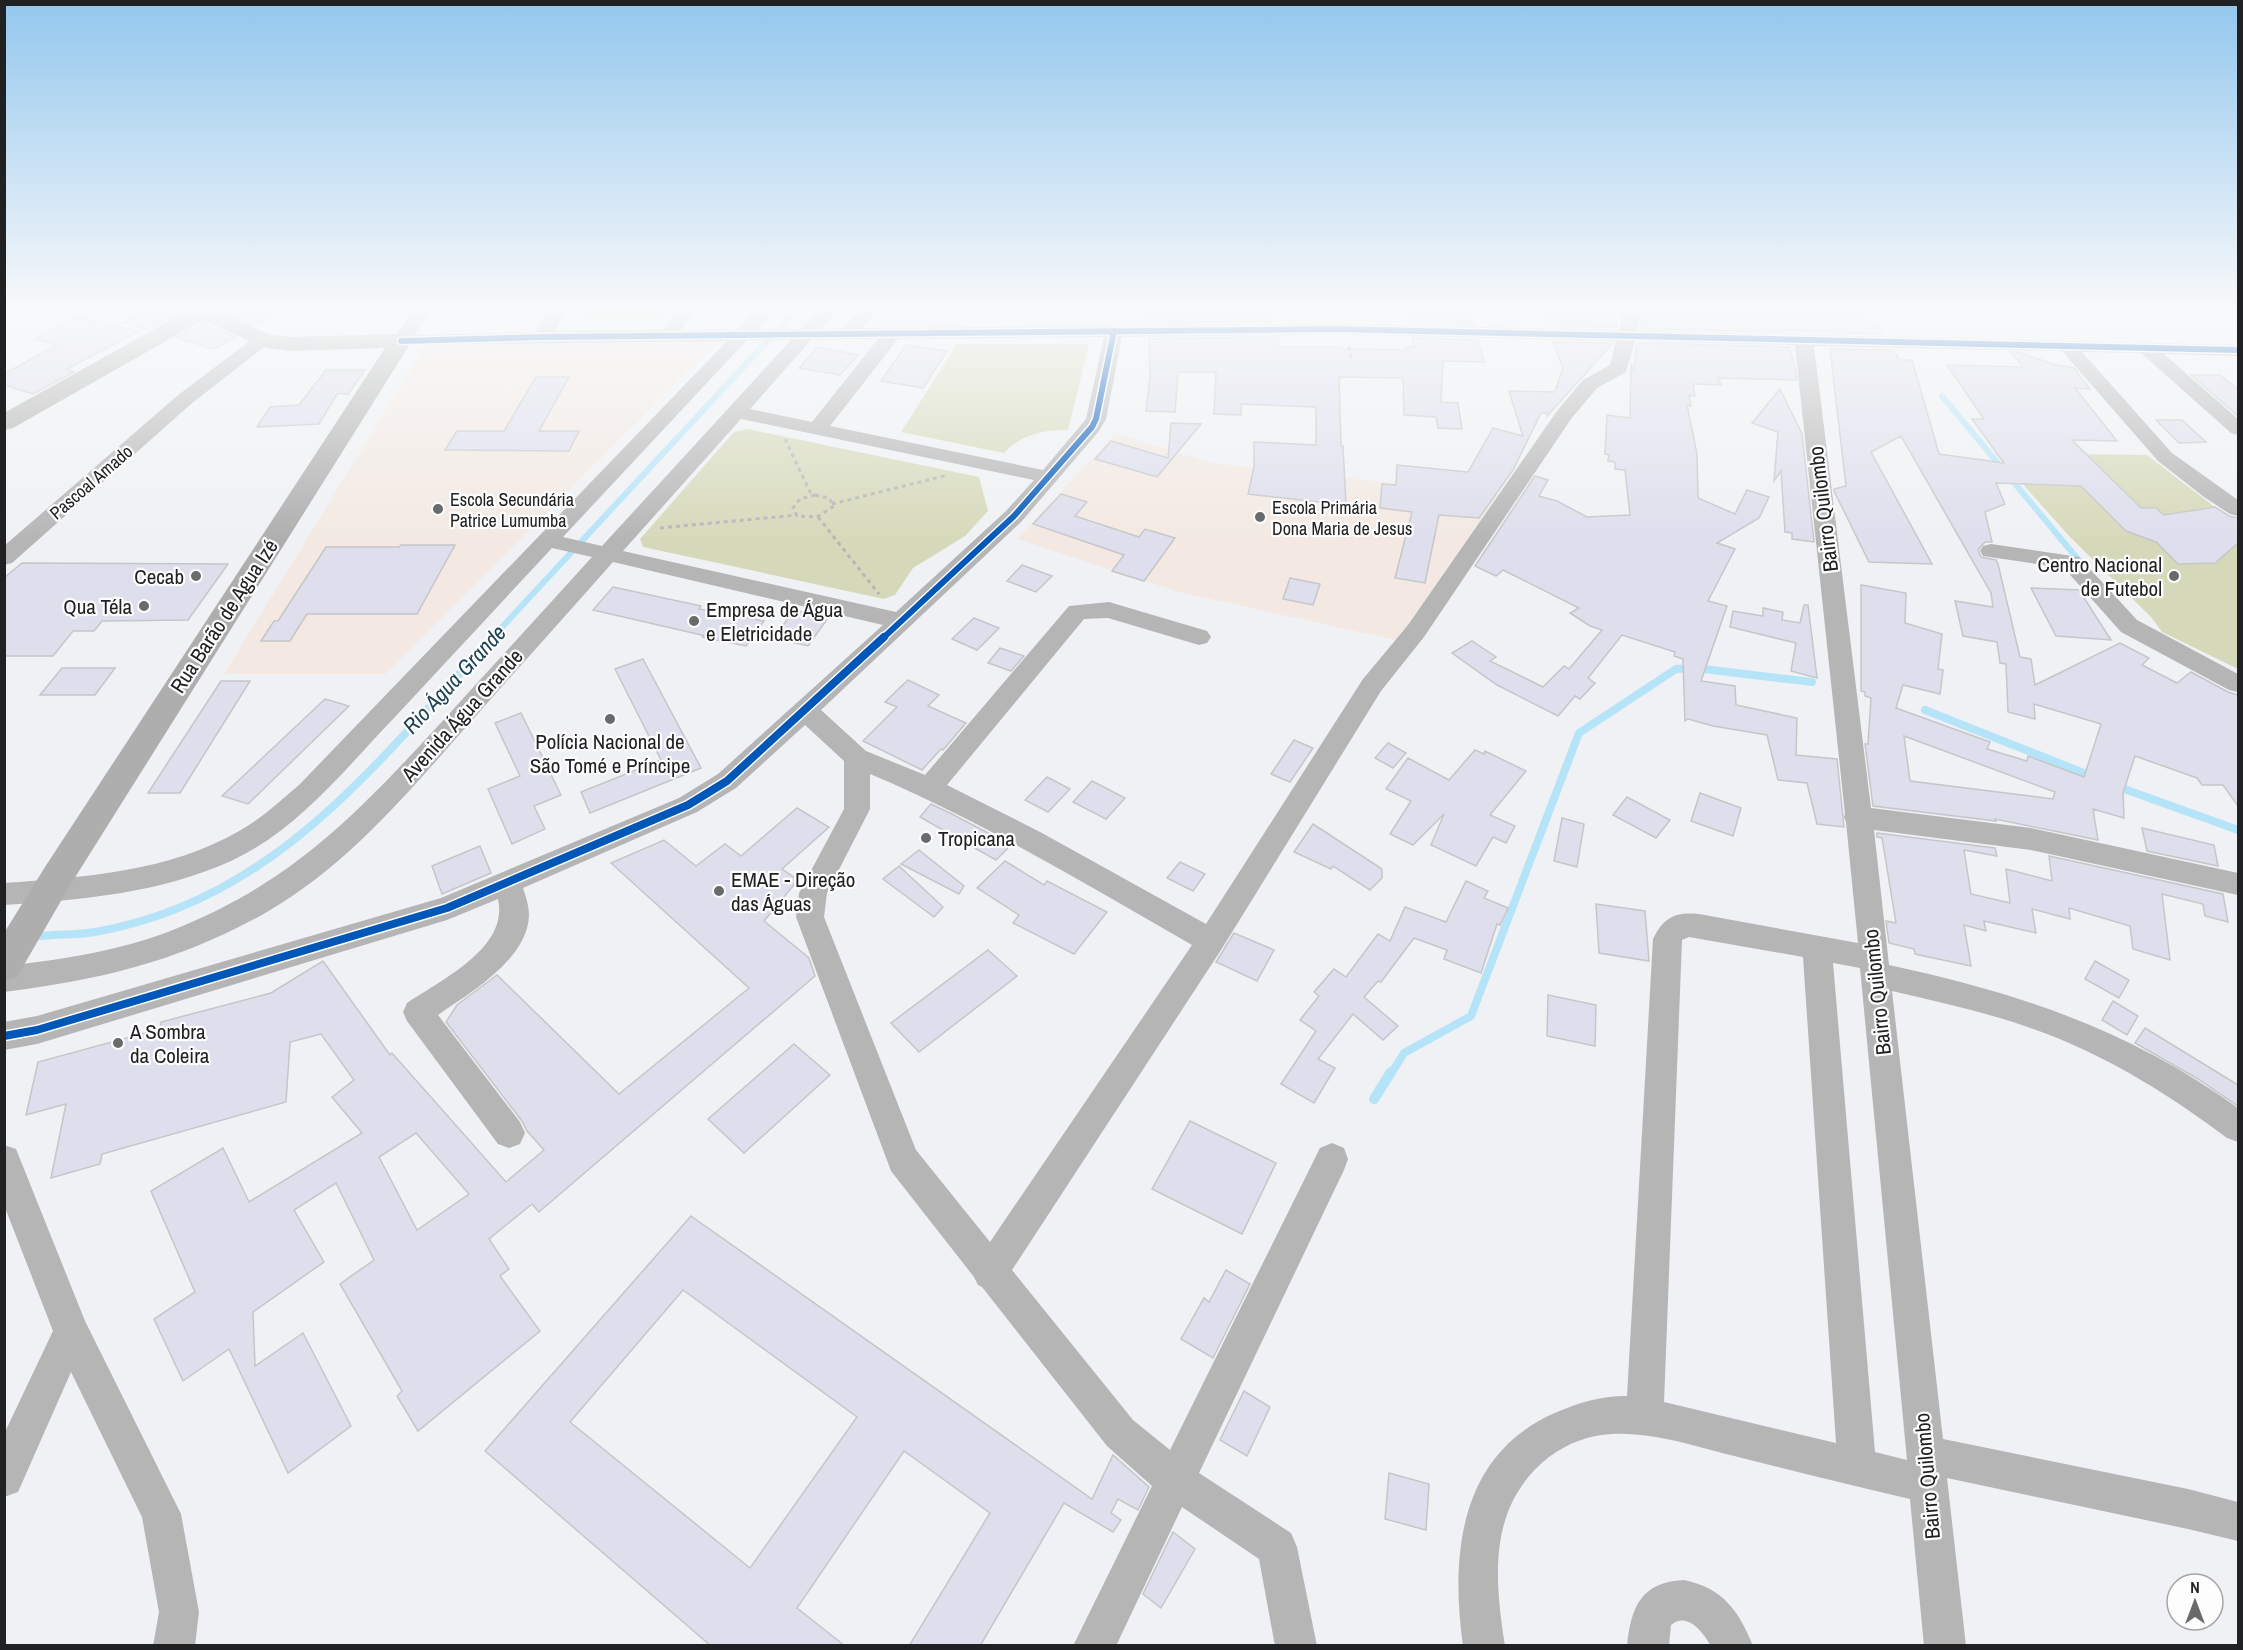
<svg xmlns="http://www.w3.org/2000/svg" width="2243" height="1650" viewBox="0 0 2243 1650" font-family="'Archivo Narrow',sans-serif">
  <style>
    .education { fill: #f3e9e2 }
    .green { fill: #d6d9b9 }
    .lines { fill: none; stroke-linecap: round; stroke-linejoin: round }
    .stream-far2 { stroke: #b5e4f8; stroke-width: 6 }
    .stream-far1 { stroke: #b5e4f8; stroke-width: 8 }
    .stream { stroke: #b5e4f8; stroke-width: 10 }
    .building { fill: #dedeed; stroke: #c5c6c8; stroke-width: 1.5; fill-rule: evenodd }
    .path { stroke: #b6b6b8; stroke-width: 3; stroke-dasharray: 4 4; stroke-linecap: butt }
    .minor { fill: #b5b5b6; fill-rule: evenodd }
    .major { fill: #aeaeae; fill-rule: evenodd }
    .cycleway-far1-casing { stroke: #fdfdfe; stroke-width: 9 }
    .cycleway-casing { stroke: #fdfdfe; stroke-width: 11 }
    .cycleway-far1 { stroke: #0057b8; stroke-width: 6 }
    .cycleway { stroke: #0057b8; stroke-width: 8 }
    .poi-dot { fill: #686a6c; stroke: #fdfdfe; stroke-width: 2 }
    .labels { text-anchor: middle; dominant-baseline: central; stroke-width: 4.5; stroke-linejoin: round; paint-order: stroke }
    .far-street-label { font-size: 18px; fill: #202122; stroke: #fdfdfe }
    .far-poi-label { font-size: 18px; fill: #202122; stroke: #fdfdfe; text-anchor: start }
    .street-label { font-size: 21px; fill: #202122; stroke: #fdfdfe }
    .poi-label { font-size: 21px; fill: #202122; stroke: #fdfdfe; text-anchor: start }
    .water-label { font-size: 22px; font-style: italic; fill: #1c4251; stroke: #fdfdfe }
  </style>
  <rect width="100%" height="100%" fill="#eff1f4"/>
  <!-- education -->
  <g class="education">
    <path d="M718 341 385 674H224L426 345Z"/>
    <path d="M1116 433 1212 463 1498 495 1400 641 1179 592 1017 539Z"/>
  </g>
  <!-- green -->
  <g class="green">
    <path d="M589 310H666L661 317 585 318Z"/>
    <path d="M957 344H1089L1068 430C1042 430 1022 434 1004 453L901 432Z"/>
    <path d="M747 429 979 477 988 511 965 536 913 568 895 595 884 599 643 547 640 539 734 432Z"/>
    <path d="M1995 453 2147 455 2238 525V669L2162 632 2152 618 2070 537Z"/>
  </g>
  <g class="lines">
    <!-- stream-far2 -->
    <g class="stream-far2">
      <path d="M1942 396 2081 563"/>
      <path d="M491 639 796 310"/>
    </g>
    <!-- stream-far1 -->
    <g class="stream-far1">
      <path d="M1925 710 2094 777"/>
      <path d="M2116 786 2238 830"/>
      <path d="M41 936C59 934 78 935 95 932 275 901 377 762 493 637"/>
      <path d="M1391 1074 1404 1053 1471 1016 1579 733 1676 669 1695 668 1812 682"/>
    </g>
    <!-- stream -->
    <path class="stream" d="M1374 1099 1391 1072"/>
  </g>
  <!-- building -->
  <g class="building">
    <path d="M145 310H184L148 330 124 323Z"/>
    <path d="M224 310H280L255 325Z"/>
    <path d="M1148 310H1272L1274 322 1148 323Z"/>
    <path d="M1435 310H1470L1474 325 1408 323 1406 312 1435 313Z"/>
    <path d="M1542 310H1611L1617 327 1548 326Z"/>
    <path d="M1644 310H1811L1862 314 1868 323H1875L1883 334 1829 333 1828 331 1783 330 1784 332 1640 329Z"/>
    <path d="M78 317 139 331 67 369 74 372 33 394 4 385V374L57 345 35 339Z"/>
    <path d="M203 323 235 337 214 349 176 338Z"/>
    <path d="M1278 337 1279 347H1342L1343 349 1406 350 1405 347H1414L1412 338 1478 340 1484 362 1443 361 1441 402 1458 403 1462 429 1438 428 1436 417 1404 415 1403 378 1339 377 1341 446H1343L1346 505 1248 494 1254 467V442L1316 445V407L1241 404V415L1214 414 1216 372H1178L1175 412 1146 411 1150 376 1149 339Z"/>
    <path d="M1553 342 1613 343 1547 416V413H1541L1513 470 1479 518 1439 515 1425 583 1395 578 1412 512 1380 508 1382 484 1396 485 1397 465 1468 472 1493 428 1523 436 1509 391 1555 392 1563 368Z"/>
    <path d="M1637 343 1789 347 1795 366 1797 380 1718 378 1721 385 1693 384 1695 396 1689 395 1691 406 1687 405 1697 454 1698 498 1735 514 1747 490 1769 497 1759 518 1717 543 1735 549 1708 601 1727 606 1701 681 1735 686 1736 705 1797 718 1796 755 1837 759 1844 827 1817 824 1807 783 1778 780 1767 735 1713 726 1688 719 1685 721 1683 659 1674 656 1675 652 1622 635 1588 678 1595 683 1580 699 1575 696 1558 716 1497 685 1452 653 1472 641 1496 657 1490 661 1543 687 1564 666 1569 669 1602 630 1590 626 1570 613 1579 608 1503 570 1496 576 1475 566 1535 476 1548 480 1539 496 1557 501 1587 517 1630 515 1625 470 1615 469V462L1608 461 1609 455 1605 454 1607 415 1630 418 1631 363 1634 370Z"/>
    <path d="M906 345 947 351 923 388 881 381Z"/>
    <path d="M818 347 858 355 840 375 799 368Z"/>
    <path d="M1830 349 1893 350 1900 360H1912L1939 454 2004 463 1972 419H1984L1947 365 2023 367 2011 352H2018L2053 364 2074 368 2090 389 2075 388 2117 441 2072 440 2141 508H2156L2164 515 2215 507 2229 516 2238 518V543L2215 563 2178 564 2156 542 2126 531 2081 486 1996 483 2005 504 1985 512 1992 542H1985L1978 550 1981 557 1996 560 1998 564 2020 657 2031 659 2035 685 2120 643 2149 658 2142 665 2177 683 2191 672 2228 692 2238 695V806L2223 785H2202L2197 778 2135 756 2123 793 2124 818 2093 809 2098 840 1995 819 1996 821 1873 806 1865 744H1868L1871 698 1865 696V692L1861 691V585L1906 593 1905 623 1942 634 1938 669 1943 670 1940 694 1903 685 1896 708 1990 742 1987 749 2027 761 2028 756 2084 777 2101 724 2034 704 2035 719 2008 712 2006 664 2000 663 1997 642 1963 636 1955 601 1993 607 1991 593 1901 436 1871 452 1932 564 1869 562 1834 491V489L1846 486ZM1904 736 2055 792 2053 799 1910 781Z"/>
    <path d="M326 370H365L348 394H337L319 424 257 427 270 407 299 405Z"/>
    <path d="M2191 375H2220L2238 389V416Z"/>
    <path d="M536 377H569L539 431H579L569 451 445 450 457 431H504Z"/>
    <path d="M1780 389 1802 434 1814 542 1792 539V533L1785 532 1781 471 1774 481 1778 432 1752 423Z"/>
    <path d="M2156 420H2182L2206 442 2179 443Z"/>
    <path d="M1171 423 1201 424 1157 477 1095 459 1111 441 1168 458Z"/>
    <path d="M1061 494 1087 502 1075 516 1139 537 1145 529 1175 538 1144 581 1112 571 1124 555 1033 524Z"/>
    <path d="M401 545H455L417 614H307L290 641H261L274 621H278L326 547H399Z"/>
    <path d="M22 563 228 564 188 620 102 621 94 631H73L53 656H4V578Z"/>
    <path d="M1022 565 1052 576 1036 592 1007 581Z"/>
    <path d="M1290 578 1320 584 1313 605 1283 599Z"/>
    <path d="M613 587 701 606 699 609 764 621 746 646 702 637 706 636 593 610Z"/>
    <path d="M2031 588 2079 590 2111 640 2056 636Z"/>
    <path d="M1804 605H1808L1817 678 1791 671 1796 643 1730 627 1733 611 1763 616V608L1783 612 1782 620 1800 623Z"/>
    <path d="M794 610 828 618 808 646 774 638Z"/>
    <path d="M974 618 999 628 977 650 952 639Z"/>
    <path d="M1000 648 1024 656 1011 671 988 663Z"/>
    <path d="M643 659 701 768 590 813 581 792 661 760 615 669Z"/>
    <path d="M62 668H115L95 695H40Z"/>
    <path d="M908 680 939 695 928 706 966 723 943 750 941 749 922 770 863 741 897 707 885 702Z"/>
    <path d="M221 681H250L180 793H148Z"/>
    <path d="M325 699 349 706 248 804 222 796Z"/>
    <path d="M521 713 561 795 534 806 545 829 512 844 488 789 520 776 495 723Z"/>
    <path d="M1294 740 1313 748 1290 782 1271 774Z"/>
    <path d="M1388 743 1406 753 1393 768 1375 758Z"/>
    <path d="M1475 750 1484 754 1485 751 1526 771 1490 815 1515 826 1506 843 1493 837 1476 866 1431 845 1444 814 1413 845 1390 834 1411 801 1386 789 1408 758 1449 780Z"/>
    <path d="M1047 777 1070 789 1048 812 1025 800Z"/>
    <path d="M1092 781 1125 798 1106 819 1073 802Z"/>
    <path d="M1700 793 1741 808 1733 836 1691 821Z"/>
    <path d="M1627 797 1670 820 1656 838 1613 815Z"/>
    <path d="M931 804 952 814 1011 845 996 860 920 817Z"/>
    <path d="M797 808 829 827 782 869 798 880 764 921 809 958 815 976 539 1212 532 1204 489 1239 509 1269 500 1276 540 1331 418 1431 397 1396 402 1391 340 1284 374 1260 336 1183 294 1210 324 1262 253 1312 255 1366 303 1333 351 1426 288 1473 229 1349 183 1381 154 1319 195 1292 151 1191 223 1148 249 1202 362 1133 332 1097 354 1080 321 1034 290 1042 286 1102 102 1154 100 1164 51 1178 66 1104 26 1115 38 1062 160 1029 161 1022 271 993 323 961 390 1055 392 1053 506 1182 544 1150 527 1131 522 1121 446 1022 457 1005 497 975 619 1094 749 988 611 863 664 840 696 866 725 844 741 856ZM416 1133 469 1194 417 1230 379 1157Z"/>
    <path d="M1562 818 1584 824 1577 867 1554 861Z"/>
    <path d="M1313 824 1382 869V878L1370 890 1333 866 1331 869 1294 852Z"/>
    <path d="M2142 828 2214 845 2218 866 2147 851Z"/>
    <path d="M1877 833 1995 848 1997 856 1964 850 1971 894 2010 903 2006 869 2052 881 2049 856 2223 894 2228 922 2205 916 2203 904 2162 894 2170 960 2133 949 2130 926 2069 908 2070 919 2032 909 2036 933 1984 921 1986 931 1964 925 1971 966 1915 954 1914 949 1889 943 1886 921 1896 923 1882 838 1877 837Z"/>
    <path d="M480 846 491 873 442 894 432 866Z"/>
    <path d="M919 850 964 886 959 894 901 864Z"/>
    <path d="M1005 861 1044 885 1047 881 1107 912 1074 954 1013 923 1019 915 977 888Z"/>
    <path d="M1180 862 1205 874 1193 891 1167 878Z"/>
    <path d="M899 866 943 907 934 917 883 879Z"/>
    <path d="M1466 881 1488 891 1484 898 1508 908 1500 925 1497 924 1481 973 1444 959 1447 950 1414 938 1381 982 1378 981 1364 997 1398 1026 1383 1040 1353 1014 1318 1059 1335 1068 1314 1103 1281 1084 1316 1031 1300 1020 1319 996 1314 992 1334 969 1346 977 1378 934 1390 941 1405 907 1446 922Z"/>
    <path d="M1596 904 1645 911 1649 961 1599 953Z"/>
    <path d="M1234 933 1274 950 1257 981 1216 962Z"/>
    <path d="M988 950 1017 976 919 1052 891 1023Z"/>
    <path d="M2095 961 2129 980 2119 998 2085 979Z"/>
    <path d="M1548 995 1596 1005 1595 1046 1547 1036Z"/>
    <path d="M2113 1001 2138 1016 2127 1035 2102 1020Z"/>
    <path d="M2145 1028 2238 1085V1106L2198 1079 2135 1043Z"/>
    <path d="M794 1044 830 1075 744 1153 708 1119Z"/>
    <path d="M1190 1121 1276 1163 1242 1234 1152 1189Z"/>
    <path d="M691 1216 1092 1499 1113 1455 1149 1487 1138 1510 1118 1499 1111 1513 1121 1520 1113 1532 1064 1503 980 1646H909L990 1513 904 1451 797 1608 845 1646H711L485 1451ZM683 1290 857 1417 750 1568 570 1422Z"/>
    <path d="M1226 1270 1250 1284 1213 1358 1181 1339 1204 1298 1209 1302Z"/>
    <path d="M1244 1391 1270 1407 1247 1456 1220 1440Z"/>
    <path d="M1389 1473 1429 1484 1426 1530 1385 1519Z"/>
    <path d="M1173 1532 1195 1549 1161 1608 1143 1594Z"/>
  </g>
  <g class="lines">
    <!-- path -->
    <g class="path">
      <path d="M1349 346 1351 360"/>
      <path d="M785 439 812 496"/>
      <path d="M815 495 829 498 834 506 817 517 797 516 793 508 800 499Z"/>
      <path d="M832 504 948 475"/>
      <path d="M818 517 879 594"/>
      <path d="M660 528 797 515"/>
    </g>
    <!-- minor -->
    <g class="minor">
      <path d="M413 310H431L414 335 536 332 549 310H567L554 331 663 330 677 310H695L681 330H737L756 310H775L758 329H801L818 310H837L821 329 844 328 859 310H878L863 328 1334 324 1619 330 1624 310H1642L1637 331 2238 345V356L2164 354 2238 419V435L2231 433 2141 353 2082 352 2172 453 2238 500V516L2230 514 2204 497 2158 461 2062 351 1814 346 1871 808 2031 828 2238 873V895L2031 850 1874 830 1889 965C2019 993 2130 1030 2238 1108V1142L2227 1138C2171 1096 2112 1059 2047 1034 1998 1015 1944 1003 1892 991L1943 1439 2188 1489 2238 1502V1541L2188 1529 1947 1478 1966 1646H1924L1910 1499C1854 1486 1798 1472 1742 1458 1700 1448 1656 1432 1612 1434 1589 1435 1568 1443 1549 1457 1488 1505 1494 1576 1505 1646H1463C1450 1553 1460 1453 1557 1412 1581 1402 1601 1396 1627 1396L1653 939C1664 917 1675 912 1699 914L1858 943 1846 822 1844 817 1845 814 1795 345 1635 341 1626 372 1597 388 1571 419 1424 637 1381 691 1221 950 1012 1270 1133 1420 1170 1450 1320 1148 1332 1143 1344 1148 1348 1159 1344 1170 1199 1473 1291 1533 1297 1547 1317 1646H1275L1259 1559 1182 1507 1116 1646H1073L1152 1486 1107 1446 982 1287 978 1285 974 1277 891 1171 796 917 799 893 844 809V761L805 725 736 788 697 812 523 888C526 897 529 906 529 915 528 959 470 993 438 1015L520 1122 525 1133 520 1144 509 1148 498 1144 407 1021 403 1012 407 1003C442 979 509 948 498 899L447 920 37 1044 4 1050V1022L37 1016 441 898 679 798 718 774 883 625 613 562C562 620 510 677 459 735 401 801 344 867 267 912 181 961 101 980 4 992V966C67 959 127 950 185 925 301 876 365 805 448 715 496 662 544 610 592 557L552 548C499 605 447 661 394 718 344 770 298 830 231 861 160 893 82 900 4 905V883C85 877 169 872 241 830 262 818 280 801 299 785L727 341 394 345 392 341ZM1334 334 1616 341 1610 365 1583 380 1557 411 1408 625 1363 679 1206 924 1042 833 947 785 1084 619 1108 618 1199 645 1207 643 1211 637 1207 631 1109 602 1069 606 925 775 866 751 821 710 1022 521 1099 431 1106 419 1122 337ZM1104 337 1086 419 1043 470 830 426 898 339ZM844 339H878L812 422 750 409 811 340ZM747 340H791L602 546 563 537ZM741 419 1034 480 1006 511 896 612 623 551ZM870 774C982 821 1087 885 1192 945L990 1242 916 1150 824 917 827 893 870 809ZM1689 937 1803 957 1836 1443 1664 1402 1682 940ZM1833 963 1860 968 1907 1460 1875 1452Z"/>
      <path d="M262 334 268 336 271 340 268 344 191 404 12 563 4 565V546L177 396 256 336Z"/>
      <path d="M1991 544 2079 557 2137 620 2238 674V692L2229 690 2121 632 2064 568 1983 556 1980 551 1983 546Z"/>
      <path d="M4 1145 16 1149 85 1321 181 1514 199 1612 195 1646H153L159 1612 142 1517 71 1372 18 1492 4 1497V1434L53 1331 4 1205Z"/>
      <path d="M1684 1580C1723 1588 1739 1611 1753 1646H1711C1703 1632 1687 1611 1671 1625L1669 1646H1627C1631 1607 1641 1582 1684 1580Z"/>
    </g>
    <!-- major -->
    <path class="major" d="M189 310H218L268 334 289 337 401 334 409 336 412 341 69 887 17 977 4 981V933L45 867 385 348 289 351 262 347 203 320 13 428 4 430V413Z"/>
    <!-- cycleway-far1 casing -->
    <g class="cycleway-far1-casing">
      <g id="cycleway-far1">
        <path d="M401 341 542 337 1334 329 2238 350"/>
        <path d="M882 639 1014 516 1092 427 1096 419 1114 331"/>
      </g>
    </g>
    <!-- cycleway casing -->
    <g class="cycleway-casing">
      <path id="cycleway" d="M4 1036 37 1030 447 908 688 805 727 781 884 637"/>
    </g>
    <!-- cycleway-far1 -->
    <use href="#cycleway-far1" class="cycleway-far1"/>
    <!-- cycleway -->
    <use href="#cycleway" class="cycleway"/>
  </g>
  <!-- sky -->
  <linearGradient id="sky" x2="0" y2="1"><stop stop-color="#93c7ee"/><stop offset="0.57" stop-color="#f8f9fa"/><stop offset="1" stop-color="#f8f9fa" stop-opacity="0"/></linearGradient>
  <rect width="2243" height="541" fill="url(#sky)"/>
  <!-- markers -->
  <g class="poi-dot">
    <circle cx="438" cy="509" r="6"/>
    <circle cx="1260" cy="517" r="6"/>
    <circle cx="196" cy="576" r="6"/>
    <circle cx="2174" cy="576" r="6"/>
    <circle cx="144" cy="606" r="6"/>
    <circle cx="694" cy="621" r="6"/>
    <circle cx="610" cy="719" r="6"/>
    <circle cx="926" cy="838" r="6"/>
    <circle cx="719" cy="891" r="6"/>
    <circle cx="118" cy="1043" r="6"/>
  </g>
  <g class="labels">
    <!-- far-street labels -->
    <g class="far-street-label">
      <text transform="translate(91 482) rotate(-41)">Pascoal Amado</text>
    </g>
    <!-- far-poi labels -->
    <g class="far-poi-label">
      <text x="450" y="499">Escola Secundária<tspan x="450" dy="21">Patrice Lumumba</tspan></text>
      <text x="1272" y="507">Escola Primária<tspan x="1272" dy="21">Dona Maria de Jesus</tspan></text>
    </g>
    <!-- street labels -->
    <g class="street-label">
      <text transform="translate(1823 509) rotate(-97)">Bairro Quilombo</text>
      <text transform="translate(224 616) rotate(-57)">Rua Barão de Agua Izé</text>
      <text transform="translate(462 715) rotate(-48)">Avenida Água Grande</text>
      <text transform="translate(1877 992) rotate(-96)">Bairro Quilombo</text>
      <text transform="translate(1927 1476) rotate(-95)">Bairro Quilombo</text>
    </g>
    <!-- poi labels -->
    <g class="poi-label">
      <text x="2162" y="564" text-anchor="end">Centro Nacional<tspan x="2162" dy="24">de Futebol</tspan></text>
      <text x="184" y="576" text-anchor="end">Cecab</text>
      <text x="132" y="606" text-anchor="end">Qua Téla</text>
      <text x="706" y="609">Empresa de Água<tspan x="706" dy="24">e Eletricidade</tspan></text>
      <text x="610" y="741" text-anchor="middle">Polícia Nacional de<tspan x="610" dy="24">São Tomé e Príncipe</tspan></text>
      <text x="938" y="838">Tropicana</text>
      <text x="731" y="879">EMAE - Direção<tspan x="731" dy="24">das Águas</tspan></text>
      <text x="130" y="1031">A Sombra<tspan x="130" dy="24">da Coleira</tspan></text>
    </g>
    <!-- water labels -->
    <g class="water-label">
      <text transform="translate(454 679) rotate(-47)">Rio Água Grande</text>
    </g>
  </g>
  <!-- border -->
  <rect width="2243" height="1650" fill="none" stroke="#202122" stroke-width="12"/>
  <!-- north arrow -->
  <g transform="translate(2195 1602)"><circle r="28" fill="#fdfdfe" stroke="#a5a5a6" stroke-width="1.5"/>
  <path d="M0-4.5L10 22L0 15L-10 22Z" fill="#686a6c"/>
  <text y="-9" font-size="16" font-weight="bold" text-anchor="middle" fill="#202122">N</text>
  </g>
</svg>
